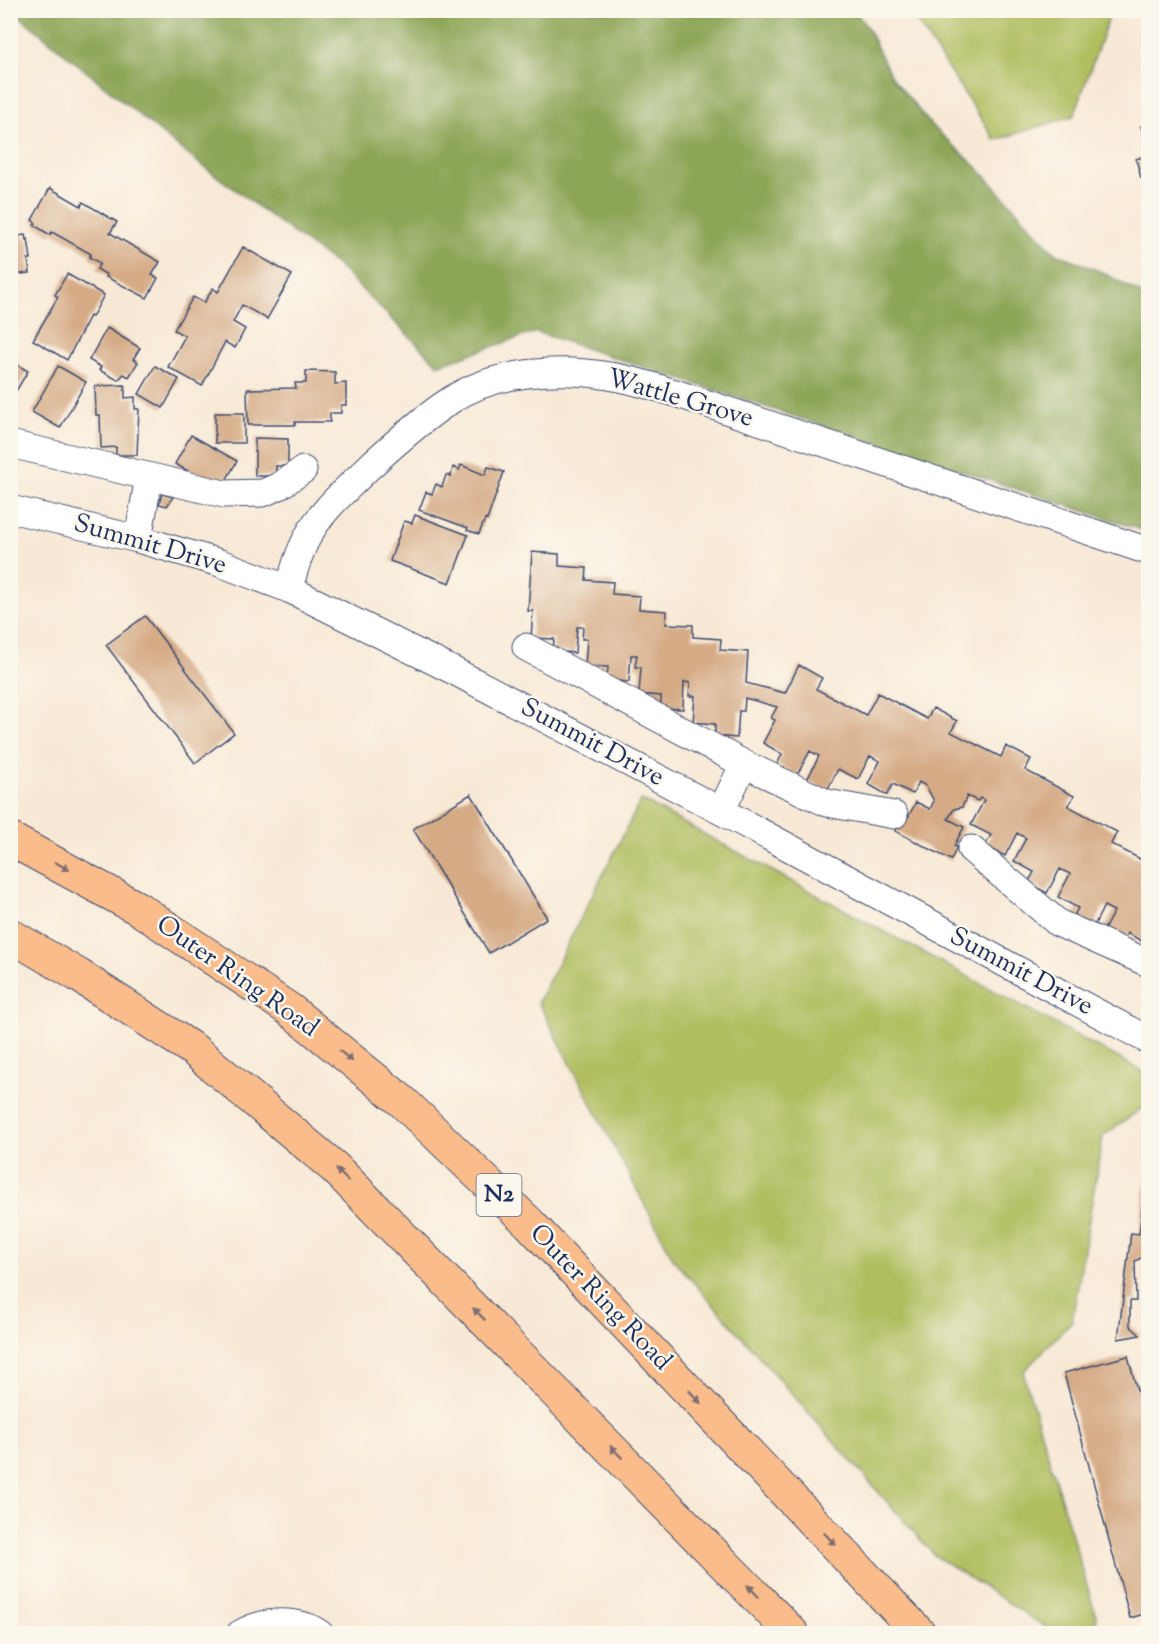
<svg xmlns="http://www.w3.org/2000/svg" width="1159" height="1644" viewBox="0 0 1159 1644" font-family="'Sorts Mill Goudy',serif">
  <style>
    .green { fill: #b0be60; stroke: #66765f; stroke-width: 1.5 }
    .forest { fill: #8ca556; stroke: #546a5a; stroke-width: 1.5 }
    .building { fill: #d5ab86 }
    .lines { fill: none; stroke-linecap: round; stroke-linejoin: round }
    .street-casing { stroke: #3c4b70; stroke-width: 29 }
    .highway-casing { stroke: #3c4b70; stroke-width: 35 }
    .street { stroke: #fff; stroke-width: 27 }
    .highway { stroke: #fabc8b; stroke-width: 33 }
    .oneway { fill: #7f6e72 }
    .labels { text-anchor: middle; dominant-baseline: central; stroke-width: 5; stroke-linejoin: round; paint-order: stroke }
    .shield { fill: #fbf7ec; stroke: #5e6b89; stroke-width: 1.5 }
    .shield-label { font-size: 24px; font-weight: bold; fill: #1b2f5e }
    .street-label { font-size: 26px; fill: #1b2f5e; stroke: #fbf7ec }
  </style>
  <rect width="100%" height="100%" fill="#fbf7ec"/>
  <filter id="ink" filterUnits="userSpaceOnUse"><feTurbulence type="fractalNoise" baseFrequency=".0167" numOctaves="2"/><feDisplacementMap in="SourceGraphic" scale="12" xChannelSelector="R" yChannelSelector="G"/><feConvolveMatrix kernelMatrix="1 2 1 2 8 2 1 2 1" color-interpolation-filters="sRGB"/></filter>
  <filter id="wash" filterUnits="userSpaceOnUse"><feTurbulence type="fractalNoise" baseFrequency=".008" numOctaves="4" result="noise"/><feDisplacementMap in="SourceGraphic" scale="24" xChannelSelector="R" yChannelSelector="G"/><feGaussianBlur stdDeviation="1.35" result="paint"/><feColorMatrix in="noise" values="0 0 0 0 0 0 0 0 0 0 0 0 0 0 0 0 0 1.4 0 .05"/><feComposite in="paint" operator="in"/></filter>
  <g filter="url(#wash)">
    <rect width="100%" height="100%" fill="#f8e9d6"/>
    <!-- green -->
    <g class="green">
      <path d="M910 11H1111L1074 116 995 140Z"/>
      <path d="M641 800 1148 1074V1104L1103 1136 1072 1321 1023 1372 1097 1619 1086 1633H1055L934 1555 674 1260 538 1002Z"/>
    </g>
    <!-- forest -->
    <path class="forest" d="M13 11H855L867 27 891 76 931 125 979 169 1054 252 1104 273 1148 298V532L536 332 438 365 338 266 188 155Z"/>
    <g id="blocks">
      <!-- building -->
      <g class="building">
        <path d="M1148 119V155L1141 126H1144L1143 121Z"/>
        <path d="M1148 155V176L1141 178 1136 159Z"/>
        <path d="M50 188 81 206 83 202 117 222 110 233 160 262 152 275 158 278 147 298 106 277 107 275 97 269 100 263 89 257 91 254 52 232 50 235 34 225 36 223 32 220Z"/>
        <path d="M25 235 26 240 28 239 31 259H28L30 273 10 275V237Z"/>
        <path d="M243 247 292 275 267 319 242 305 233 322 245 329 235 348 225 342 202 386 168 367 185 336 174 330 193 297 204 303 213 288 218 292Z"/>
        <path d="M67 274 104 295 92 317 90 316 67 360 33 340 58 297 55 295Z"/>
        <path d="M107 328 140 348 133 359 138 362 129 377 124 374 118 380 99 370 101 367 89 360Z"/>
        <path d="M10 361 28 371 10 401Z"/>
        <path d="M58 366 86 382 60 428 32 412Z"/>
        <path d="M155 366 179 379 163 408 139 394Z"/>
        <path d="M306 371 335 372V384L346 383V405H341V413H330V422H295V425H248L247 389 296 388 295 383H306Z"/>
        <path d="M125 385V398L135 397V409H139L137 455H116V447L101 448 100 415H96L95 386Z"/>
        <rect x="215" y="413" width="29" height="30"/>
        <path d="M191 435 237 461 221 489 175 464Z"/>
        <path d="M255 438 288 439V466H276V476H255Z"/>
        <path d="M461 465 485 475 488 467 504 472 487 520 485 519 479 534 467 530 468 528 419 510 426 492 432 494 436 484 442 487 446 475 451 476 453 467 459 470Z"/>
        <path d="M162 494 173 497 167 506 159 504Z"/>
        <path d="M415 515 468 535 450 583 390 561 404 521 412 523Z"/>
        <path d="M532 552 559 554V566L587 568 586 580 613 582 612 594 640 596 639 609 667 611 666 624 693 625V637L721 639 720 650 748 652 746 683 785 693 799 665 822 678 816 689 866 715 878 693 927 719 933 708 957 721 951 732 1001 757 1006 746 1031 759 1025 770 1074 796 1068 806 1117 832 1111 844 1148 863V941L1147 944 1127 933 1121 945 1101 935 1114 911 1104 906 1092 930 1072 919 1078 908 1058 897 1070 874 1060 869 1047 893 1028 883 1034 872 1014 861 1026 838 1017 833 1005 856 985 846 991 835 971 825 984 800 980 798 978 801 967 796 962 807 954 809 948 819 964 827 954 846 957 847 951 860 895 831 902 819 906 821 916 802 930 809 934 801 926 786 919 782 913 794 893 784 887 795 868 784 880 761 870 756 858 779 838 769 827 791 807 780 819 756 810 751 797 775 777 765 782 754 763 743 775 720 771 718 777 707 745 698 744 711H739L737 738 715 736V724L693 722 695 696H689L690 683 684 682 683 709 661 708V696L639 694 641 667H635L637 655H631L629 682 607 680 608 667 585 666 587 639H582L583 627H577L575 653 553 651 554 639 531 638 533 611H528Z"/>
        <path d="M145 616 234 733 195 763 106 645Z"/>
        <path d="M471 794 547 918 489 953 413 829Z"/>
        <path d="M1147 1171V1255L1135 1261 1136 1301H1130V1326L1140 1335 1118 1339 1131 1233 1139 1234Z"/>
        <path d="M1128 1356 1148 1431V1613L1130 1618 1064 1373Z"/>
      </g>
    </g>
  </g>
  <g filter="url(#ink)">
    <use href="#blocks" fill-opacity="0" stroke="#3c4b70" stroke-width="1.5"/>
    <g class="lines">
      <!-- street casing -->
      <g class="street-casing">
        <g id="street">
          <path d="M10 444 224 494 263 493 279 486 303 470"/>
          <path d="M10 509 138 539 220 563 289 589 454 671 721 811 1148 1040"/>
          <path d="M138 539 149 477"/>
          <path d="M289 589C294 571 298 554 307 538 321 510 348 488 370 466 395 443 422 419 451 400 495 371 559 367 609 376 632 379 654 387 675 393L1148 551"/>
          <path d="M526 647 744 764 827 803 894 815"/>
          <path d="M721 811 744 764"/>
          <path d="M971 849 1058 923 1148 963"/>
          <path d="M240 1634C262 1620 299 1618 320 1634"/>
        </g>
      </g>
      <!-- highway casing -->
      <g class="highway-casing">
        <g id="highway">
          <path d="M10 839 139 909 290 1010 403 1102 529 1223 920 1634"/>
          <path d="M10 935 78 975 194 1050 335 1168 793 1634"/>
        </g>
      </g>
      <!-- street -->
      <use href="#street" class="street"/>
      <!-- highway -->
      <use href="#highway" class="highway"/>
    </g>
    <!-- one-way arrows -->
    <defs><path id="oneway-solid" d="M-6-.8H1V-3.2L6.5 0L1 3.2V.8H-6Z" transform="scale(1.5)"/></defs>
    <g class="oneway">
      <use href="#oneway-solid" transform="translate(62 866) rotate(29)"/>
      <use href="#oneway-solid" transform="translate(346 1056) rotate(39)"/>
      <use href="#oneway-solid" transform="translate(342 1175) rotate(-135)"/>
      <use href="#oneway-solid" transform="translate(479 1314) rotate(-135)"/>
      <use href="#oneway-solid" transform="translate(695 1397) rotate(47)"/>
      <use href="#oneway-solid" transform="translate(616 1452) rotate(-135)"/>
      <use href="#oneway-solid" transform="translate(830 1539) rotate(46)"/>
      <use href="#oneway-solid" transform="translate(753 1591) rotate(-134)"/>
    </g>
  </g>
  <g class="labels">
    <!-- shield labels -->
    <rect class="shield" x="476.5" y="1174" width="45" height="42" rx="4.5"/>
    <g class="shield-label">
      <text x="499" y="1195">N2</text>
    </g>
    <!-- street labels -->
    <g class="street-label">
      <text transform="translate(680 399) rotate(16)">Wattle Grove</text>
      <text transform="translate(150 545) rotate(16)">Summit Drive</text>
      <text transform="translate(592 743) rotate(28)">Summit Drive</text>
      <text transform="translate(1021 972) rotate(28)">Summit Drive</text>
      <text transform="translate(237 977) rotate(35)">Outer Ring Road</text>
      <text transform="translate(600 1298) rotate(46)">Outer Ring Road</text>
    </g>
  </g>
  <!-- margin -->
  <rect width="1159" height="1644" fill="none" stroke="#fbf7ec" stroke-width="36"/>
</svg>
